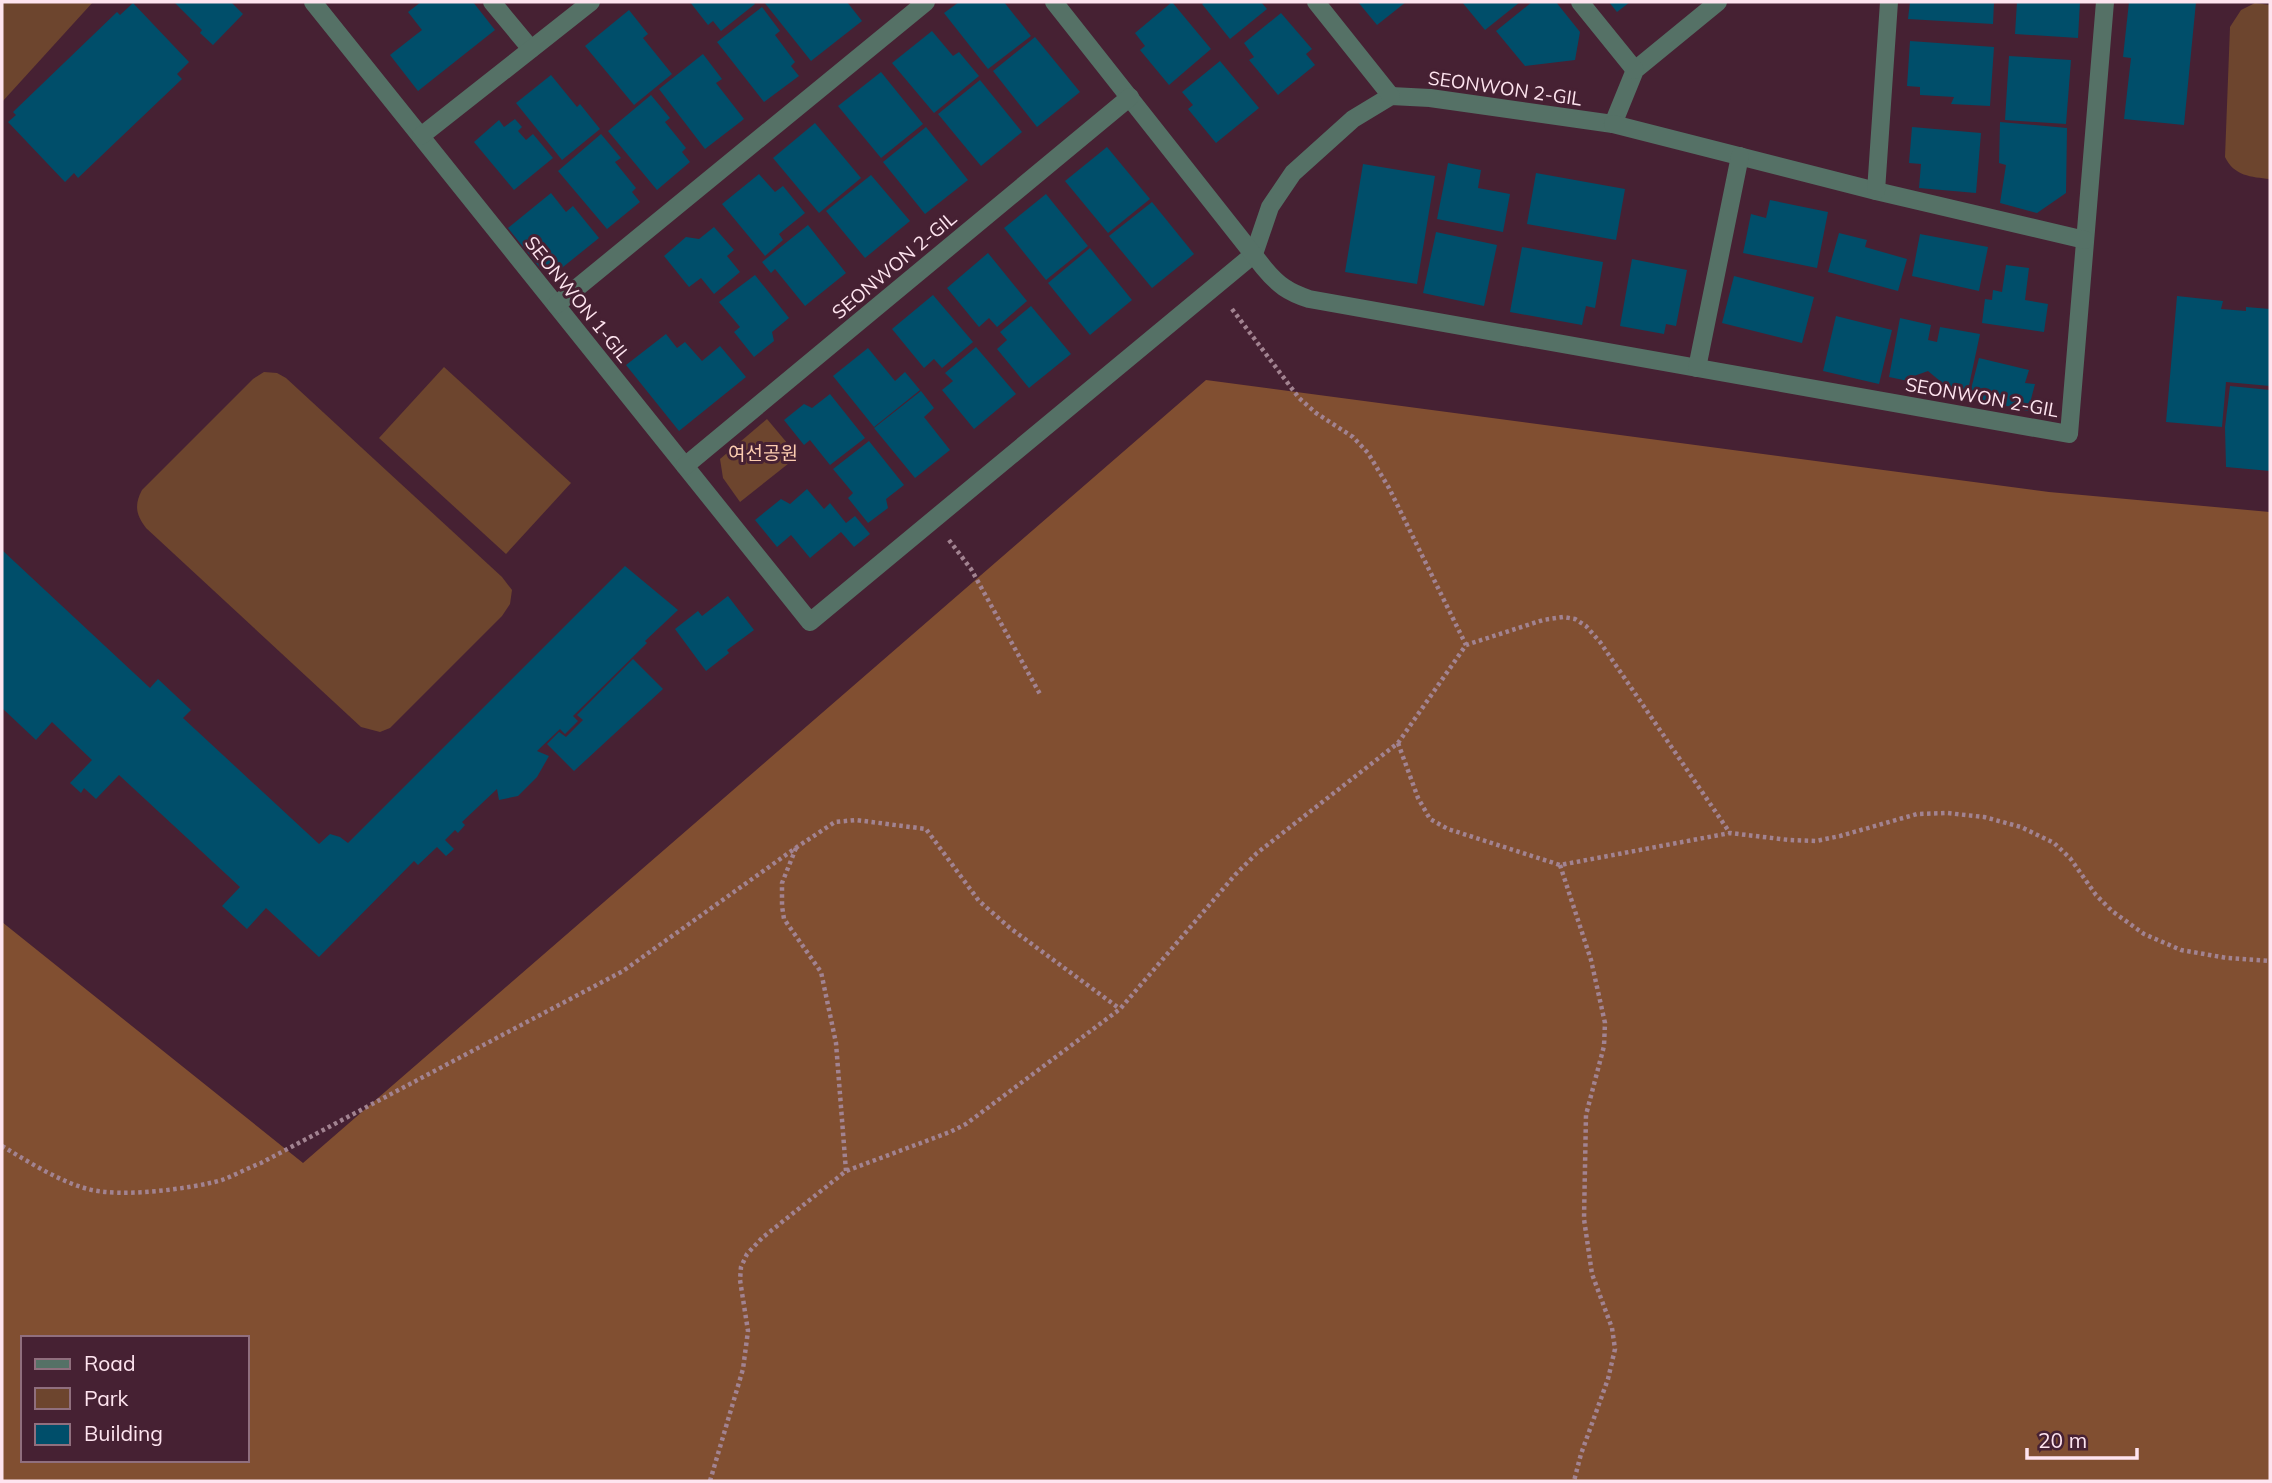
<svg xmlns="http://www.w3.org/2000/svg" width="2272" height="1483" viewBox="0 0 2272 1483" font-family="Mulish,'Noto Sans KR',sans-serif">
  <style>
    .green { fill: #6d452e }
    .forest { fill: #814f31; fill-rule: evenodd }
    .building { fill: #004e6a }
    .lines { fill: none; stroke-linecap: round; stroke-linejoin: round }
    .path { stroke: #a28391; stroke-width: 4.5; stroke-dasharray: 3.5 3.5; stroke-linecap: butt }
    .street { stroke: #557166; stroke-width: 18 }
    .labels { text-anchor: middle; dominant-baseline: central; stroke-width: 6; stroke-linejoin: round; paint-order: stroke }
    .street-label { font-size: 19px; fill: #fee4ef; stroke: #462133 }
    .park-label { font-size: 19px; fill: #fcccb0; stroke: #462133 }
  </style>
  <rect width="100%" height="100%" fill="#462133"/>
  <!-- green -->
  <g class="green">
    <path d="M2 2H93L2 102Z"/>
    <path d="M2255 3 2270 5V179C2251 177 2234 176 2225 157L2230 27 2241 10Z"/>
    <path d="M444 367 571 483 506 554 379 438Z"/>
    <path d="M264 372 277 373 286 378 502 577 512 590 510 604 502 616 390 728 380 732 361 727 146 528C136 515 134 505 142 490L253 379Z"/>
    <path d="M767 419 798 456 740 502 723 478 720 459Z"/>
  </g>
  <!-- forest -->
  <path class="forest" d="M1206 380 2049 492 2270 512V1481H2V922L303 1163ZM23 1338H247V1460H23Z"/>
  <!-- building -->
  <g class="building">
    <path d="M177 2H231L243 14 213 45 200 33 202 30 175 3Z"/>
    <path d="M421 2H473L495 30 418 91 390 55 422 30 408 12Z"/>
    <path d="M690 2H753L755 4 721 31 713 21 708 25Z"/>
    <path d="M764 2H847L862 21 811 61Z"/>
    <path d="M959 2H1004L1031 36 988 69 944 13Z"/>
    <path d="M1172 2 1211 49 1169 85 1140 50 1145 46 1135 33Z"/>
    <path d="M1205 2H1261L1267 9 1230 39 1202 4Z"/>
    <path d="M1358 2H1406L1377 25Z"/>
    <path d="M1462 2H1520L1485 30Z"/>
    <path d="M1532 2H1556L1580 32 1575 60 1525 66 1496 31Z"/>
    <path d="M1609 2H1630L1617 12Z"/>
    <path d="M1910 2H1994L1993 24 1908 19Z"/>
    <path d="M2017 2H2080L2078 38 2015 34Z"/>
    <path d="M2129 2H2196L2184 125 2124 119 2131 58 2123 57Z"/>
    <path d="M133 3 189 62 177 74 182 79 78 178 74 173 65 182 8 122 16 115 13 112 117 12 120 15Z"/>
    <path d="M762 7 780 31 775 35 795 62 791 66 799 76 764 102 717 42Z"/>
    <path d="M629 10 648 34 643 38 672 74 634 105 585 46Z"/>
    <path d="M1281 13 1312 49 1306 54 1315 65 1278 95 1249 60 1254 57 1244 43Z"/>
    <path d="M932 31 953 56 959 52 979 76 934 113 892 63Z"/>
    <path d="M1035 37 1080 92 1037 127 993 71Z"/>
    <path d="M1910 41 1994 47 1990 106 1951 104 1954 97 1920 95V87L1907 86Z"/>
    <path d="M703 54 722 79 716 83 744 119 705 149 659 89Z"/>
    <path d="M2009 56 2071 60 2066 124 2005 120Z"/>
    <path d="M1220 61 1259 108 1216 143 1188 109 1193 105 1182 92Z"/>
    <path d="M881 72 923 124 881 158 838 106Z"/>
    <path d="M551 75 577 107 580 104 600 129 562 160 516 103Z"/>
    <path d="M980 80 1022 132 981 166 938 114Z"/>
    <path d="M651 95 670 118 665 122 686 148 682 152 690 162 657 190 608 131Z"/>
    <path d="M515 119 522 127 518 131 526 140 533 134 553 158 514 190 474 142 499 120 504 127Z"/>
    <path d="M2000 122 2067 128 2066 193 2037 213 2000 203 2006 165 1999 163Z"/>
    <path d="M815 123 861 178 819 213 773 158Z"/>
    <path d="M926 127 968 180 925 214 883 162Z"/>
    <path d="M1912 127 1981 133 1976 193 1919 188 1921 164 1909 163Z"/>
    <path d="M601 134 621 158 615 162 636 188 632 192 640 202 607 229 558 171Z"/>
    <path d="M1107 147 1150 199 1108 233 1065 181Z"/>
    <path d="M1448 163 1481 170 1478 188 1510 194 1503 232 1437 219Z"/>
    <path d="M1363 164 1435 176 1417 284 1345 272Z"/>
    <path d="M1536 173 1625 189 1616 240 1527 224Z"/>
    <path d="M759 174 775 192 783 186 805 213 779 234 783 240 765 256 722 204Z"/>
    <path d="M871 175 910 221 865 258 826 211Z"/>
    <path d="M551 193 566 212 573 206 599 238 558 271 540 268 508 228Z"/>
    <path d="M1046 194 1088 246 1046 280 1004 228Z"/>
    <path d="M1770 200 1828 212 1817 268 1743 253 1751 214 1766 218Z"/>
    <path d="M1152 202 1194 254 1152 288 1109 236Z"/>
    <path d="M808 225 846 273 805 306 775 269 771 273 762 262Z"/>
    <path d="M714 227 734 250 727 256 740 272 714 294 701 278 689 287 664 256 686 237 699 239Z"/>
    <path d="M1436 232 1497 245 1484 306 1423 293Z"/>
    <path d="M1839 233 1867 240 1865 247 1907 259 1898 291 1828 272Z"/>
    <path d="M1920 234 1988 247 1979 291 1912 276Z"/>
    <path d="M1522 247 1603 262 1595 308 1586 306 1582 325 1510 312Z"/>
    <path d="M1090 248 1132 300 1090 335 1048 283Z"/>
    <path d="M988 253 1027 301 997 327 989 318 979 327 947 288Z"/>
    <path d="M1632 259 1687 270 1676 326 1666 324 1664 334 1620 326Z"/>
    <path d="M2006 265 2029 268 2025 300 2048 304 2044 332 1982 323 1985 299 1992 300 1993 290 2002 292Z"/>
    <path d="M755 275 789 318 772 332 774 341 754 357 734 332 740 327 719 302Z"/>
    <path d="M1734 276 1814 297 1802 343 1722 323Z"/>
    <path d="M933 295 973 342 942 368 934 359 924 368 892 329Z"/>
    <path d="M2177 296 2223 301 2221 309 2246 311V307L2270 309V386L2226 382 2222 427 2166 422Z"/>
    <path d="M1031 306 1071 354 1029 388 997 349 1007 340 1000 332Z"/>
    <path d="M1836 316 1892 330 1879 384 1823 371Z"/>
    <path d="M1900 318 1931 325 1928 340 1937 342 1940 327 1980 334 1967 395 1938 389 1940 381 1928 371 1914 376 1913 382 1889 377Z"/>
    <path d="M666 334 677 348 685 342 702 361 720 346 746 377 679 431 626 365Z"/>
    <path d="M976 347 1016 394 974 429 942 390 953 381 945 373Z"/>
    <path d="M868 348 895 381 905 372 920 390 874 427 833 376Z"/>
    <path d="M1979 358 2029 370 2025 383 2035 384 2028 411 1969 397Z"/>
    <path d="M2230 386 2270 390V471L2226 467 2225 427Z"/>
    <path d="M921 391 934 408 924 417 950 450 915 478 874 428Z"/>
    <path d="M830 394 865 438 830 465 810 440 804 445 784 420 804 404 812 408Z"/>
    <path d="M869 441 904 485 886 499 888 508 868 523 848 498 853 493 833 469Z"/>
    <path d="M807 489 824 509 830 503 846 523 855 516 870 534 854 547 841 532 810 558 791 535 777 547 755 520 781 499 790 504Z"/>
    <path d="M2 550 150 688 158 679 191 710 183 718 319 844 330 834 340 837 348 843 625 566 678 610 645 641 647 643 573 716 578 721 565 734 560 729 537 751 549 756 537 777 518 796 499 800 497 789 462 822 465 825 458 833 455 830 445 840 454 849 446 856 437 847 418 865 414 861 319 957 266 908 247 929 222 906 240 887 119 775 96 799 84 788 81 793 70 783 92 760 52 722 36 740 2 708Z"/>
    <path d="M728 596 754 630 727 650 729 653 706 671 675 629 698 611 702 616Z"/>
    <path d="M633 659 663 689 574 771 547 744 559 732 566 737 583 720 577 715Z"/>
  </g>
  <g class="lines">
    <!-- path -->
    <g class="path">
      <path d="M1232 309 1299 398 1316 413 1353 437 1368 453 1389 488 1466 645"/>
      <path d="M949 540 971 569 1041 696"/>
      <path d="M1398 743 1418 798 1430 819 1448 829 1560 865 1730 833 1789 840 1816 841 1840 836 1917 814 1947 813 1984 817 2021 827 2054 843 2070 858 2096 895 2112 911 2144 934 2181 950 2227 958 2270 961"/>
      <path d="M796 848 782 883V906L784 919 821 972 836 1043 846 1171"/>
      <path d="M1560 865 1591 960 1605 1023 1604 1046 1586 1115 1584 1219 1592 1274 1612 1328 1615 1349 1608 1379 1581 1454 1574 1481"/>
      <path d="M2 1146C29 1162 58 1181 88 1189 119 1198 191 1189 222 1180 235 1175 248 1168 261 1163L623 971 797 847 835 822 856 820 926 829 979 901 1010 928 1120 1009"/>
      <path d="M710 1481 743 1369 748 1331 740 1280 741 1267 747 1254 762 1238 846 1171 950 1132 966 1124 1120 1009 1235 875 1257 853 1398 743 1466 645 1543 620 1563 617 1575 619 1586 626 1600 642 1730 833"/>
    </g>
    <!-- street -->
    <g class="street">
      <path d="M313 2 810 622 1254 254 1270 207 1293 173 1353 119 1391 96 1430 98 1613 124 1635 70 1718 2"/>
      <path d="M492 2 531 49"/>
      <path d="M1054 2 1264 268C1278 285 1288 292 1309 299L2069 434 2105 2"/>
      <path d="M1316 2 1391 96"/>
      <path d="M1580 2 1635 70"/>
      <path d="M1613 124 1876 191 2085 240"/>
      <path d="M421 136 591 2"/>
      <path d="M1876 191 1889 2"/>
      <path d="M556 305 926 2"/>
      <path d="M1697 368 1740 156"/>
      <path d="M685 466 1130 97"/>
    </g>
  </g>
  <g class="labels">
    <!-- street labels -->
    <g class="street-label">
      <text transform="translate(1505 88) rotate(8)">SEONWON 2-GIL</text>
      <text transform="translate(894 265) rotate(-40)">SEONWON 2-GIL</text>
      <text transform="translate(578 299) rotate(51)">SEONWON 1-GIL</text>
      <text transform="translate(1982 397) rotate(10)">SEONWON 2-GIL</text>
    </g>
    <!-- park labels -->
    <g class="park-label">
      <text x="763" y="453">여선공원</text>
    </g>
  </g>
  <!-- border -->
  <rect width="2272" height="1483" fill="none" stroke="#fee4ef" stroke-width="7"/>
  <!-- legend -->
  <rect x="21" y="1336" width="228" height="126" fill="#462133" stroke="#906f7e" stroke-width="2"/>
  <rect x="35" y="1359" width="35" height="10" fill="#557166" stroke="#906f7e" stroke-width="2"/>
  <text x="84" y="1371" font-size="21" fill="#fee4ef">Road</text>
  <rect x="35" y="1388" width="35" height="21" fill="#6d452e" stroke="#906f7e" stroke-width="2"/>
  <text x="84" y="1406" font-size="21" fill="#fee4ef">Park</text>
  <rect x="35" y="1424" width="35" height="21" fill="#004e6a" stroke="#906f7e" stroke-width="2"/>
  <text x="84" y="1441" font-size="21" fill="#fee4ef">Building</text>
  <!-- scale -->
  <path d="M2027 1448v10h110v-10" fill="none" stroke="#fee4ef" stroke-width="3.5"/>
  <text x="2038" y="1448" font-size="21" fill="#fee4ef" stroke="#462133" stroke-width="5" paint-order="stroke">20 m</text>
</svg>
